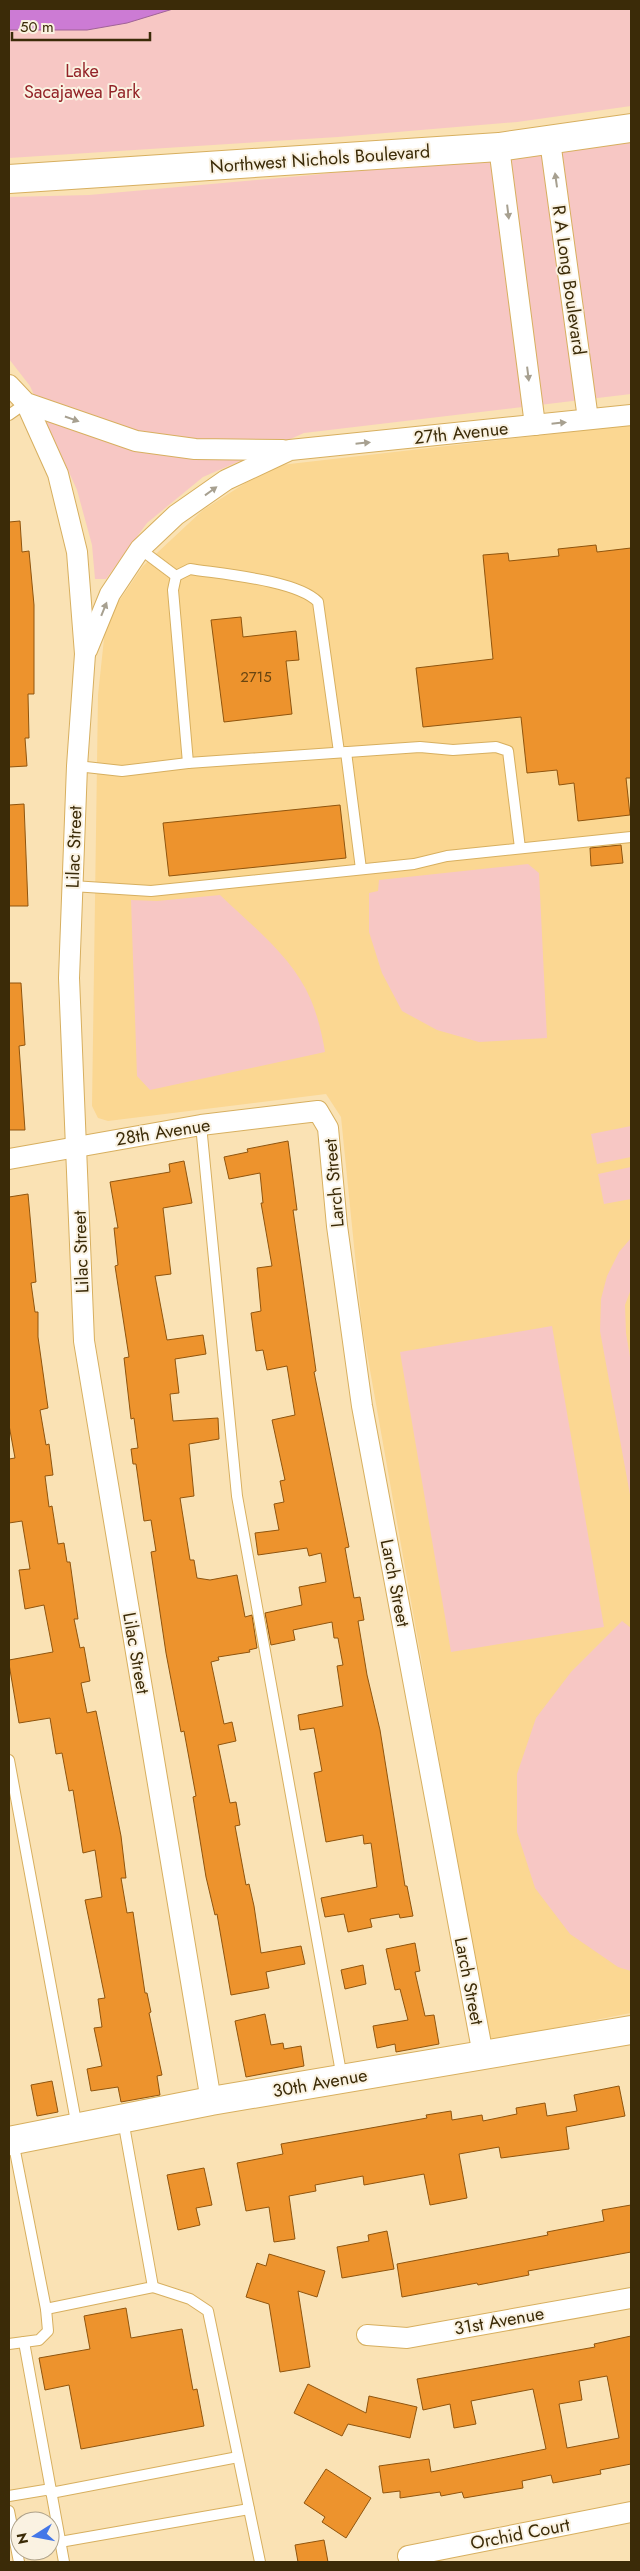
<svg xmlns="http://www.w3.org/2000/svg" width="640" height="2571" viewBox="0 0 640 2571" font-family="Jost,sans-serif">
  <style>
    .built { fill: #fbd792 }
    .green { fill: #f7c7c4 }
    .water { fill: #cc7bd4; stroke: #a06397 }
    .building { fill: #ed932d; stroke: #90550e; fill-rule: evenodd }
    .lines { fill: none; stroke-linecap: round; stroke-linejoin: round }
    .lane-casing { stroke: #d7af5f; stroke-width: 12 }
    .street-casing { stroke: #d7af5f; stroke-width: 22 }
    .secondary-casing { stroke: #d7af5f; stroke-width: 30 }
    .lane { stroke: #fff; stroke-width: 10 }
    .street { stroke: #fff; stroke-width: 20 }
    .secondary { stroke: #fff; stroke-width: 28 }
    .oneway { fill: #a7a090 }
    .labels { text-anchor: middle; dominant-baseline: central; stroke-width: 4; stroke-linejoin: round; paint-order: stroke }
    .number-label { font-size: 15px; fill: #684511 }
    .park-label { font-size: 18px; fill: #932428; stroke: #faf2e2 }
    .street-label { font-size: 18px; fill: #3b2b08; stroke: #faf2e2 }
  </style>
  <rect width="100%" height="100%" fill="#fae2b4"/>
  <!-- built -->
  <path class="built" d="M631 425V2013L489 2041 362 1325 341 1117 326 1094 108 1121 98 1118 92 1106 98 695 106 620 143 566 203 510 272 466Z"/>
  <!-- green -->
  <g class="green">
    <path d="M9 9H631V106L517 122 338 137 9 158Z"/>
    <path d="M631 140V394L304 433 203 477 147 523 106 579H95L92 545 77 490 30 386 9 359V197L89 195 312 175Z"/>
    <path d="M528 864 539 873 547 1038 479 1042 437 1030 402 1011 382 973 369 932V893L378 891 379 880Z"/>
    <path d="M220 895C252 926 293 957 311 1000 318 1017 322 1034 325 1052L150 1090 137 1076 131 900 157 901Z"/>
    <path d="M631 1126V1157L597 1164 591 1134Z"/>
    <path d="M631 1167V1199L604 1204 598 1174Z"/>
    <path d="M631 1238V1289L625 1305 626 1333 631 1363V1500L600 1331 601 1299 607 1276 619 1252Z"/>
    <path d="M552 1326 604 1627 451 1652 400 1352Z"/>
    <path d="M622 1621 631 1628V1971L618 1967 570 1934 535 1888 517 1832V1774L536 1718 571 1672Z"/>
  </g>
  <!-- water -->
  <path class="water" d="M9 9H173L127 23 87 30H9Z"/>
  <!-- building -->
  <g class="building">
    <path d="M20 521 22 552 29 551 34 605V694H28L29 738H25L27 766 9 767V522Z"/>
    <path d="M596 545 597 552 631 548V778H626L630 815 578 821 574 783 559 785 557 770 527 773 521 717 423 727 416 668 493 659 483 555 508 553 509 561 559 556 558 549Z"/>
    <path d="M241 617 243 637 296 631 299 660 286 661 292 714 224 722 211 620Z"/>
    <path d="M24 804 28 906H9V805Z"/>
    <path d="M340 805 346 858 169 876 163 823Z"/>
    <path d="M621 845 623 863 591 866 590 848Z"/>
    <path d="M9 983H21L25 1045 19 1046 25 1130H9Z"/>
    <path d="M288 1141 297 1210H293L316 1371 314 1372 349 1547 345 1548 354 1598 360 1597 364 1620 358 1621 367 1675 380 1730 405 1886H407L413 1916 400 1918 399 1914 370 1919 372 1927 348 1932 344 1914 325 1917 321 1898 377 1887 371 1843 364 1844 363 1835 326 1842 314 1773 322 1771 314 1728 300 1730 298 1715 343 1706 337 1666 343 1665 338 1638H334L332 1622 293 1630 295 1640 271 1645 265 1613 302 1605 299 1587 326 1582 321 1553 309 1556 307 1548 258 1555 255 1533 279 1530 274 1504 284 1502 280 1481 285 1480 272 1420 295 1415 287 1366 267 1370 263 1350 256 1351 251 1313 261 1311 257 1268 272 1266 261 1203H263L260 1173 229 1179 224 1157 248 1152 247 1149Z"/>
    <path d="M184 1161 192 1203 163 1208 171 1274 155 1276 167 1340 203 1335 206 1354 175 1359 179 1393 170 1394 173 1421 218 1418 219 1439 189 1444 194 1496 180 1498 190 1560H194L197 1578 210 1580 237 1575 245 1617 252 1615 257 1648 249 1650 250 1652 218 1657 219 1660 211 1662 224 1724 232 1722 236 1741 218 1745 230 1803 236 1802 240 1825 235 1826 246 1885 249 1884 254 1906 261 1953 301 1946 305 1964 266 1972 269 1988 231 1995 217 1914 215 1915 206 1877 193 1797 196 1796 184 1731 181 1732 166 1653 151 1552 156 1551 151 1520 144 1521 136 1464H133L131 1449 138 1448 134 1418 131 1419 124 1358 129 1357 115 1266 118 1265 114 1228H118L110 1182 170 1172 169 1164Z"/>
    <path d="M28 1194 36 1282 31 1283 35 1312H38V1337L48 1408 40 1410 46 1445 49 1444 53 1475 45 1476 49 1507 52 1506 58 1544 64 1543 67 1562H70L78 1619H74L80 1648 84 1647 90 1681 81 1683 87 1713 96 1711 121 1836 126 1878H121L127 1913 133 1912 145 1993H147L151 2012 149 2013 162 2075 157 2076 160 2095 121 2102 118 2087 91 2091 87 2069 102 2066 94 2028 102 2027 98 1999 105 1998 85 1900 102 1897 95 1850 83 1853 73 1790 69 1791 62 1753 56 1754 50 1718 19 1723 9 1664V1660L53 1652 44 1605 25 1609 19 1570 30 1569 22 1521 9 1523V1459L15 1458 9 1425V1197Z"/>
    <path d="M415 1943 420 1971 415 1972 425 2016 434 2015 439 2044 396 2052 395 2044 377 2048 373 2026 408 2020 400 1989 395 1990 386 1949Z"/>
    <path d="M363 1965 366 1984 345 1989 341 1970Z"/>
    <path d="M265 2014 271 2045 283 2043 284 2049 301 2046 304 2066 246 2077 235 2021Z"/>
    <path d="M52 2081 58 2112 37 2116 31 2085Z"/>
    <path d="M619 2086 625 2116 566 2127 569 2149 501 2158 499 2147 459 2154 467 2198 430 2205 424 2174 364 2185 363 2176 315 2185 316 2191 289 2196 295 2239 274 2242 269 2207 246 2211 237 2163 283 2154 281 2144 427 2118 426 2115 451 2111 452 2120 482 2115 483 2121 517 2114 516 2108 545 2103 547 2116 577 2111 574 2095Z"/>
    <path d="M204 2168 212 2205 196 2208 200 2225 178 2230 167 2175Z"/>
    <path d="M631 2205V2252L528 2271 529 2275 478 2285 477 2283 402 2297 397 2264 548 2235 547 2232 604 2221 602 2210Z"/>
    <path d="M387 2231 394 2269 342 2278 337 2247 369 2241 368 2235Z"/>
    <path d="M269 2254 325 2271 317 2297 298 2291 310 2367 280 2372 269 2304 246 2297 257 2263 266 2266Z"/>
    <path d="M126 2308 131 2338 182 2329 193 2390 197 2389 204 2426 81 2449 69 2385 45 2390 39 2358 90 2349 84 2316Z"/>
    <path d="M631 2336V2464L600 2470 601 2474 553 2483 551 2475 522 2481 523 2488 464 2498 462 2492 441 2496 440 2492 400 2498V2491L383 2493 379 2466 429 2459 431 2472 546 2449 533 2389 471 2401 476 2424 454 2428 450 2404 423 2410 417 2379 595 2347 594 2344ZM607 2376 619 2438 567 2448 559 2404 582 2400 579 2381Z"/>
    <path d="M308 2384 366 2413 369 2396 417 2407 410 2438 348 2424 342 2436 294 2413Z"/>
    <path d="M326 2469 371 2498 346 2538 322 2522 325 2517 304 2503Z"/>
    <path d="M324 2540 328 2562H298L295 2545Z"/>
  </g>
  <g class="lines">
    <!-- lane casing -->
    <g class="lane-casing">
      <g id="lane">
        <path d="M9 415 26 403"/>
        <path d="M140 549 176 576"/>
        <path d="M346 752 361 869"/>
        <path d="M188 763 173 590 176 576 190 569C221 574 297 580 318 602L339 752"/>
        <path d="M77 766 122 771 188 763 420 747 453 750 496 747 508 751 520 848"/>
        <path d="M72 886 151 891 414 864 447 856 631 837"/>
        <path d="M201 1125 237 1496 342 2078"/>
        <path d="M9 1760 77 2127"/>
        <path d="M13 2141 46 2309 153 2287 123 2120"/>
        <path d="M153 2287 190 2299 208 2311 260 2562"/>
        <path d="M24 2342 64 2562"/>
        <path d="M9 2344 39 2340 48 2331 46 2309"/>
        <path d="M51 2493 238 2457"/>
        <path d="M9 2496 51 2489"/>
        <path d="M9 2511 19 2562"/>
        <path d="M60 2542 249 2509"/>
      </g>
    </g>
    <!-- street casing -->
    <g class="street-casing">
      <g id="street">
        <path d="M550 141 588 419"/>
        <path d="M499 147 535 425"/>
        <path d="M9 385 26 403 136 441 195 449 283 450"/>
        <path d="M26 403 58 474 77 552 85 654 77 766 69 978 84 1341 211 2101"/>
        <path d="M87 650 110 594 140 549 176 515 226 480 290 450 631 415"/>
        <path d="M9 1159 201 1125 318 1111 328 1128 337 1226 362 1406 483 2055"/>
        <path d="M367 2335 407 2338 631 2298"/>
        <path d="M408 2556 631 2512"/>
      </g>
    </g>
    <!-- secondary casing -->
    <g class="secondary-casing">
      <g id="secondary">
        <path d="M9 179 499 147 631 128"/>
        <path d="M9 2141 211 2101 631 2030"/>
      </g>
    </g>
    <!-- lane -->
    <use href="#lane" class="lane"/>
    <!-- street -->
    <use href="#street" class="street"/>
    <!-- secondary -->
    <use href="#secondary" class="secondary"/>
  </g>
  <!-- one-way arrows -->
  <defs><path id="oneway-solid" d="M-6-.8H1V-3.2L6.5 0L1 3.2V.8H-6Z" transform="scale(1.25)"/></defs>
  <g class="oneway">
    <use href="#oneway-solid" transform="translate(556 180) rotate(-98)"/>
    <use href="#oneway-solid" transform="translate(508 212) rotate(83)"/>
    <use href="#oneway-solid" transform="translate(528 374) rotate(83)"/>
    <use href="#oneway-solid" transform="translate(72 419) rotate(19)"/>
    <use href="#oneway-solid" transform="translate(559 423) rotate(-6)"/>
    <use href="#oneway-solid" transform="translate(363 443) rotate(-6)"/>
    <use href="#oneway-solid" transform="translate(211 491) rotate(-36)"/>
    <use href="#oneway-solid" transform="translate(104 609) rotate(-68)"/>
  </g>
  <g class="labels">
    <!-- number labels -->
    <g class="number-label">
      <text x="256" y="677">2715</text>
    </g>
    <!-- park labels -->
    <g class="park-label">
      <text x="82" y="71">Lake<tspan x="82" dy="21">Sacajawea Park</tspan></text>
    </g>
    <!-- street labels -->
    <g class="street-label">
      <text transform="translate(320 159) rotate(-4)">Northwest Nichols Boulevard</text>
      <text transform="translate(569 280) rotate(82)">R A Long Boulevard</text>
      <text transform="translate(461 433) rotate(-6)">27th Avenue</text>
      <text transform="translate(74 847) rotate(-88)">Lilac Street</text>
      <text transform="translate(163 1132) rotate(-9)">28th Avenue</text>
      <text transform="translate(334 1183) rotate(-95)">Larch Street</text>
      <text transform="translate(81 1252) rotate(-92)">Lilac Street</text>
      <text transform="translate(395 1583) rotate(79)">Larch Street</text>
      <text transform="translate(136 1653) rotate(80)">Lilac Street</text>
      <text transform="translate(469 1981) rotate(79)">Larch Street</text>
      <text transform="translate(320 2083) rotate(-10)">30th Avenue</text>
      <text transform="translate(499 2321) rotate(-10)">31st Avenue</text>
      <text transform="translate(520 2534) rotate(-11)">Orchid Court</text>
    </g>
  </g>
  <!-- border -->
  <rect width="640" height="2571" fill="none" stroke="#3b2b08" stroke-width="20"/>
  <!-- north arrow -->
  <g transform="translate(35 2536) rotate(259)"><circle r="24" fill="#faf2e2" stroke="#aea28b"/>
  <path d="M0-4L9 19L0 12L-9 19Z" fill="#4477e8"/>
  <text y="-8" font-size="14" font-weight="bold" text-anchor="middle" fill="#3b2b08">N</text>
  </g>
  <!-- scale -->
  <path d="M12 32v8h138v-8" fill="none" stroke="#3b2b08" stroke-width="2.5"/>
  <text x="20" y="32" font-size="15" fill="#3b2b08" stroke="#faf2e2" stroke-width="4" paint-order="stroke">50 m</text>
</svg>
